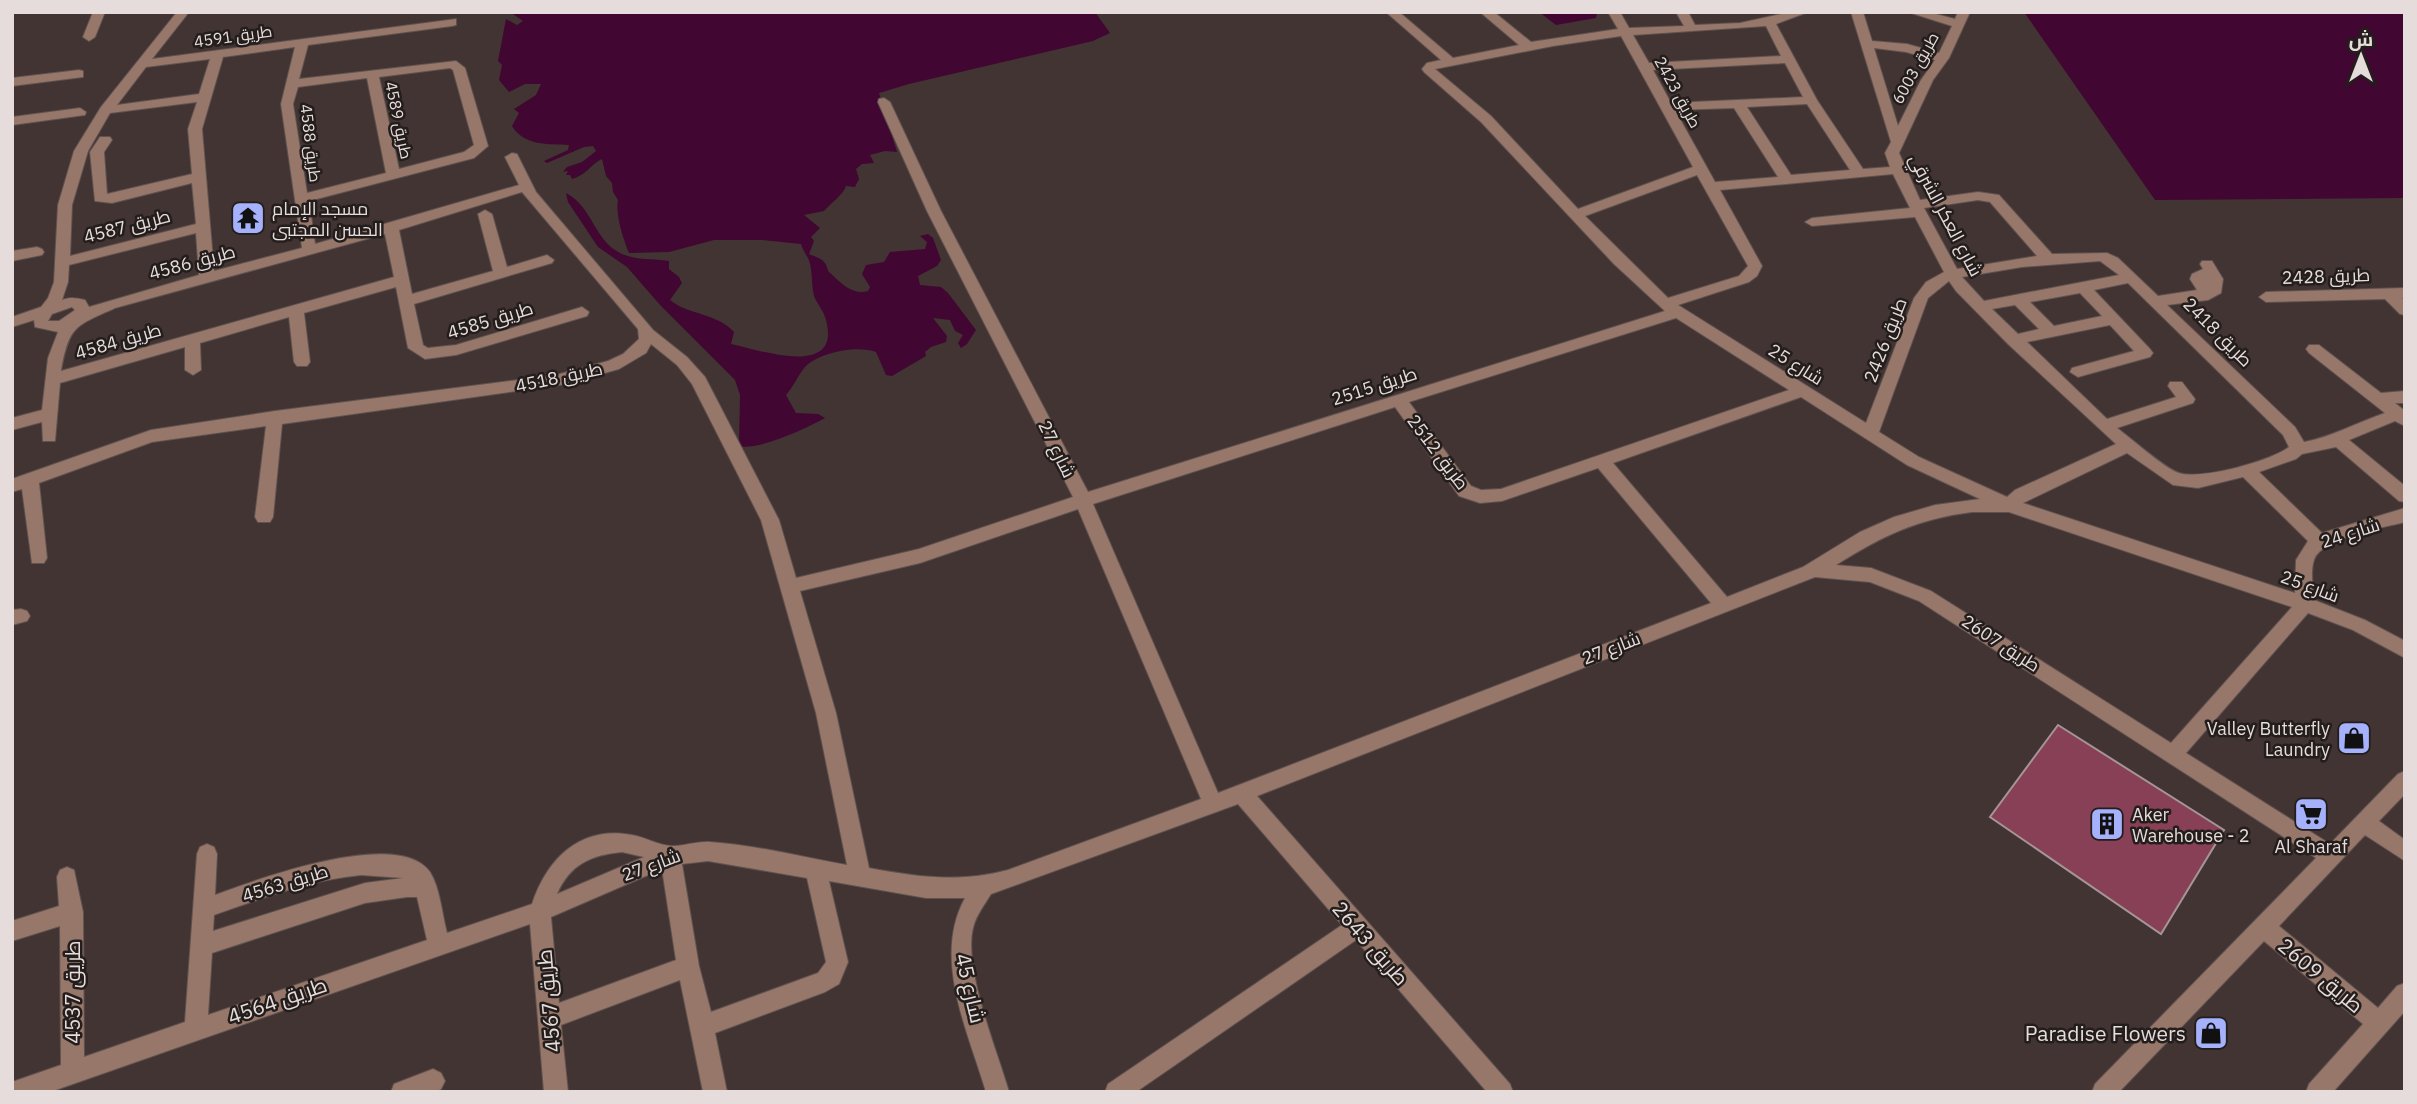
<svg xmlns="http://www.w3.org/2000/svg" width="2417" height="1104" viewBox="0 0 2417 1104" font-family="'IBM Plex Sans',Cairo,sans-serif">
  <style>
    .water { fill: #410631 }
    .building { fill: #874056; stroke: #a59599; stroke-width: 2 }
    .lines { fill: none; stroke-linecap: round; stroke-linejoin: round }
    .minor-casing { stroke: #5f5250; stroke-width: 2 }
    .minor { fill: #977769; fill-rule: evenodd }
    .labels { text-anchor: middle; dominant-baseline: central; stroke-width: 5; stroke-linejoin: round; paint-order: stroke }
    .far-street-label { font-size: 16px; fill: #e5dcdb; stroke: #231d1c }
    .poi-label { font-size: 18px; fill: #e5dcdb; stroke: #231d1c; text-anchor: start }
    .street-label { font-size: 18px; fill: #e5dcdb; stroke: #231d1c }
    .near-street-label { font-size: 21px; fill: #e5dcdb; stroke: #231d1c }
    .near-poi-label { font-size: 21px; fill: #e5dcdb; stroke: #231d1c; text-anchor: end }
  </style>
  <rect width="100%" height="100%" fill="#413432"/>
  <!-- water -->
  <g class="water">
    <path d="M516 12H1095L1110 33 1093 41 909 84 879 93 897 152 885 151 870 155 874 163 862 164 856 169 859 179 855 187 846 186C844 194 830 204 824 211L804 215 820 228 811 237 814 241 809 254C813 256 821 258 824 262 827 265 827 269 829 272 840 282 852 296 868 291L870 287 862 274 866 265 884 262 890 252 925 249 927 242 920 236 928 234 933 238 941 260 937 266 918 276 920 285 941 287 948 293 976 330 967 344 961 348 958 343 963 335 955 331 950 320 933 318 947 336 946 342 931 347 925 352 926 356 892 376 886 375 876 352C857 345 820 352 805 367 798 375 794 386 786 395L796 413 818 414 825 418C807 428 758 451 739 446L740 395 735 380 661 306 627 267 598 247 568 202 566 193C592 206 594 240 620 253 635 261 654 258 669 261V269L679 277 682 283 670 300C688 315 717 313 734 332L731 344C759 350 842 379 826 320 824 311 817 304 814 296 811 284 813 268 808 258 805 253 803 250 801 244L762 240H714L669 252 629 253C623 239 615 213 618 200L613 192 612 183 606 176 602 159C591 164 588 174 572 179L570 175H566L568 171 563 172 567 167 582 162 596 151 593 146 584 147 547 163 544 161 568 150 569 145C548 144 524 146 512 126L519 113 514 109 536 95 541 84H525L509 92 499 80 502 65 498 61 506 19 517 25 523 21 513 14Z"/>
    <path d="M1539 12H1597L1596 18 1556 25Z"/>
    <path d="M2024 12H2405V198L2155 200Z"/>
  </g>
  <!-- building -->
  <path class="building" d="M2058 725 2224 830 2161 934 1990 817Z"/>
  <g class="lines">
    <!-- minor casing -->
    <g class="minor-casing">
      <g id="minor">
        <path d="M93 12H105L95 37 89 41 83 37Z"/>
        <path d="M177 12H189L152 59 456 19V25L452 26 308 45 299 79 456 61 465 68 488 146 474 158 309 201 315 244 519 185 505 157 512 153 517 154 536 192 653 330 687 357 705 377 779 520 796 578 919 549 1073 497 927 211 878 102 879 99 884 98 890 102 941 211 1088 492 1665 311 1614 264 1481 122 1424 72 1422 69 1427 63 1441 60 1386 12H1399L1453 58 1519 45 1480 12H1494L1531 42 1618 29 1608 12H1620L1629 28 1684 26 1676 12H1688L1695 25 1740 23 1790 12H1808L1776 24 1817 100 1863 169 1890 167 1885 153 1891 142 1851 12H1863L1872 41 1907 44 1939 53 1952 26 1908 12H1928L1955 19 1958 12H1970L1949 58 1933 80 1899 153 1920 200 1978 192 1999 195 2052 254 2107 253 2118 258 2158 296 2197 290 2190 279 2192 274 2203 269 2200 264 2202 261H2212L2223 279 2221 293 2208 300 2167 305 2295 427 2304 442C2332 437 2358 422 2385 413L2309 353 2306 349 2309 345H2319L2381 393 2405 391V403H2395L2405 411V426L2395 421 2349 440 2405 486V502L2399 501 2336 447 2302 454 2296 459 2259 472 2322 533 2405 508V522C2383 528 2322 537 2314 560 2310 572 2313 587 2314 600L2365 620 2405 641V658L2353 630 2308 613 2186 753 2330 844 2398 774 2405 771V794L2379 821 2405 840V861L2365 835 2279 926 2378 1008 2397 986 2405 983V1011L2333 1092H2306L2309 1084 2363 1024 2264 941 2119 1092H2092L2095 1084 2316 858 1919 601 1870 582 1815 577 1257 796 1510 1084 1513 1092H1487L1356 940 1136 1092H1105L1108 1084 1342 925 1238 804 991 894C985 904 976 915 973 928 963 969 997 1050 1009 1092H986C968 1031 932 958 965 898H926L829 881 848 962 839 984 825 992 715 1033 727 1092H703L680 980 561 1025 568 1092H544L530 924 50 1092H12V1082L61 1065 60 926 12 941V921L59 906 57 877 60 870 67 867 74 870 83 912 84 1057 185 1022 197 854 200 847 207 844 214 847 217 854 215 895C255 880 398 827 430 872 440 888 442 914 447 933L532 904C547 859 580 825 632 835 645 837 659 846 673 846 685 846 698 841 710 842 756 845 802 857 847 865L816 713 761 520 692 384 677 365 651 344 646 353 619 369 566 384 282 424 273 517 270 522H258L255 517 266 426 152 442 39 483 47 558 44 563H32L22 489 12 492V479L151 430 275 411 556 375 608 361 623 354 639 339 638 329 522 192 399 230 412 294 493 271 478 214 485 210 492 214 507 267 547 255 554 260 552 263 414 304 423 345 428 348 456 345 582 307 589 312 587 316 456 355 425 359 408 348 396 287 304 313 310 362 307 366H297L294 362 289 317 200 343 201 370 193 375 185 370V347L60 383 55 441H43L42 422 12 430V418L42 410 48 358 58 332 35 327 34 320 12 327V317L41 307 48 298 54 282 58 205 74 151 101 107ZM1766 26 1781 56 1649 63 1633 35ZM1621 36 1693 167 1578 209 1491 116 1435 69 1553 46ZM295 47 281 104 302 248 214 271 202 129 223 57ZM1874 48 1906 52 1935 60 1921 80 1898 126ZM210 59 199 94 117 105 146 67ZM1785 63 1803 97 1671 103 1653 70ZM450 68 453 70 474 145 464 152 399 169 379 77ZM367 78 386 173 307 193 293 104 298 87ZM197 102 188 129 192 174 107 194 104 152 112 140 110 137H100L90 152 95 201 112 203 192 183 196 224 70 256 72 205 88 151 110 113ZM1807 104 1850 170 1791 175 1747 107ZM1734 108 1778 177 1715 182 1675 110ZM1893 174 1910 208 1812 218 1805 222 1812 226 1915 217 1944 272 1926 282 1914 298 1866 423 1678 305 1749 282 1757 276 1762 266 1720 190ZM1697 175 1748 266 1739 276 1668 298 1585 216ZM1978 200 1990 202 2037 256 1957 269 1924 208ZM196 233 199 275 89 307 85 300C76 298 71 297 62 300L68 282 69 265ZM385 234 394 277 61 371C69 325 76 326 115 308ZM2100 261 2119 275 1984 301 1962 277 2022 267ZM1949 281 1956 291 2008 344 2116 444 2015 490 2007 497 1919 457 1879 432 1928 298ZM2128 283 2283 435 2289 447C2271 461 2201 480 2179 473 2165 469 2131 438 2117 428L2193 403 2195 399 2182 382H2170L2168 386 2176 397 2107 419 2027 342 2110 325 2134 351 2072 368 2070 372 2078 377 2150 357 2153 353 2150 349 2094 290ZM2080 293 2102 316 2054 326 2030 302ZM2015 305 2039 329 2018 334 1992 309ZM72 307 75 310 59 321H48L52 314ZM1676 318 1789 390 1501 489 1481 490 1471 486 1409 402ZM1801 397 1907 465 1980 499 1935 505 1894 517 1860 532 1803 567 1727 597 1613 463ZM1395 407 1459 496 1480 503 1502 501 1598 468 1711 603 1218 793 1093 504ZM2127 453 2173 485 2198 488 2243 477 2308 541 2296 560 2295 593 2023 503ZM1078 509 1201 799 1008 870C960 883 917 877 869 868L836 713 800 591 920 563ZM1972 512H2009L2292 607 2171 743 1931 591 1871 568 1836 565C1882 536 1917 519 1972 512ZM622 852 644 857 557 894C570 864 591 855 622 852ZM708 861 807 878 826 962 818 973 711 1012 699 966 682 864ZM662 869 676 960 559 1003 551 917ZM361 875 403 878 365 883 213 931 214 915C263 898 309 880 361 875ZM407 897H417L427 940 208 1015 212 953 365 903Z"/>
        <path d="M79 70 83 71V77L12 86V78Z"/>
        <path d="M80 108 86 112 85 115 12 125V117Z"/>
        <path d="M37 247 42 249 44 252 42 255 12 261V251Z"/>
        <path d="M2405 288V298H2402L2405 301V315L2400 314 2385 299 2266 302 2259 297 2266 292Z"/>
        <path d="M21 609 27 611 30 616 27 621 12 625V610Z"/>
        <path d="M433 1069 441 1073 445 1081 441 1089 435 1092H391L394 1084Z"/>
      </g>
    </g>
    <!-- minor -->
    <use href="#minor" class="minor"/>
  </g>
  <!-- icons -->
  <defs>
    <g id="temple-square" transform="scale(1.75)"><rect x="-9" y="-9" width="18" height="18" rx="4" fill="#a6b1fc" stroke="#231d1c"/><path d="M0-6L5-2H3V0L6.5 2.5H4V6H1.5V3h-3V6H-4V2.5H-6.5L-3 0V-2H-5Z" fill="#111"/></g>
    <g id="shop-square" transform="scale(1.75)"><rect x="-9" y="-9" width="18" height="18" rx="4" fill="#a6b1fc" stroke="#231d1c"/><path d="M-5-2.5h2.3a2.7 3.5 0 0 1 5.4 0H5L5.5 6h-11ZM-1.5-2.5h3a1.5 2.3 0 0 0-3 0Z" fill="#111"/></g>
    <g id="supermarket-square" transform="scale(1.75)"><rect x="-9" y="-9" width="18" height="18" rx="4" fill="#a6b1fc" stroke="#231d1c"/><path d="M-6-5.5h2.5l.6 2H6L4.5 2H-2.5L-4.4-4H-6ZM-1.5 3.2a1.3 1.3 0 1 0 .1 0ZM3 3.2a1.3 1.3 0 1 0 .1 0Z" fill="#111"/></g>
    <g id="building-square" transform="scale(1.75)"><rect x="-9" y="-9" width="18" height="18" rx="4" fill="#a6b1fc" stroke="#231d1c"/><path d="M-4-6H4V6H1V3H-1V6H-4ZM-2.5-4.3h1.7v1.8h-1.7ZM.8-4.3h1.7v1.8H.8ZM-2.5-1h1.7V.8h-1.7ZM.8-1h1.7V.8H.8Z" fill="#111"/></g>
  </defs>
  <g fill-rule="evenodd">
    <use href="#temple-square" x="248" y="218"/>
    <use href="#shop-square" x="2354" y="738"/>
    <use href="#supermarket-square" x="2311" y="814"/>
    <use href="#building-square" x="2107" y="824"/>
    <use href="#shop-square" x="2211" y="1033"/>
  </g>
  <g class="labels">
    <!-- far-street labels -->
    <g class="far-street-label">
      <text transform="translate(233 36) rotate(-8)">طريق 4591</text>
      <text transform="translate(1915 68) rotate(-61)">طريق 6003</text>
      <text transform="translate(1678 92) rotate(61)">طريق 2423</text>
      <text transform="translate(399 120) rotate(78)">طريق 4589</text>
      <text transform="translate(311 143) rotate(83)">طريق 4588</text>
    </g>
    <!-- poi labels -->
    <g class="poi-label">
      <text x="272" y="208">مسجد الإمام<tspan x="272" dy="21">الحسن المجتبى</tspan></text>
      <text x="2330" y="728" text-anchor="end">Valley Butterfly<tspan x="2330" dy="21">Laundry</tspan></text>
      <text x="2132" y="814">Aker<tspan x="2132" dy="21">Warehouse - 2</tspan></text>
      <text x="2311" y="846" text-anchor="middle">Al Sharaf</text>
    </g>
    <!-- street labels -->
    <g class="street-label">
      <text transform="translate(1946 215) rotate(62)">شارع العكر الشرقي</text>
      <text transform="translate(127 226) rotate(-14)">طريق 4587</text>
      <text transform="translate(192 262) rotate(-15)">طريق 4586</text>
      <text transform="translate(2326 276) rotate(-2)">طريق 2428</text>
      <text transform="translate(490 320) rotate(-17)">طريق 4585</text>
      <text transform="translate(2218 332) rotate(45)">طريق 2418</text>
      <text transform="translate(1885 340) rotate(-69)">طريق 2426</text>
      <text transform="translate(118 341) rotate(-16)">طريق 4584</text>
      <text transform="translate(1796 364) rotate(32)">شارع 25</text>
      <text transform="translate(559 377) rotate(-12)">طريق 4518</text>
      <text transform="translate(1374 386) rotate(-18)">طريق 2515</text>
      <text transform="translate(1057 449) rotate(64)">شارع 27</text>
      <text transform="translate(1438 452) rotate(53)">طريق 2512</text>
      <text transform="translate(2350 533) rotate(-18)">شارع 24</text>
      <text transform="translate(2310 586) rotate(20)">شارع 25</text>
      <text transform="translate(2001 643) rotate(33)">طريق 2607</text>
      <text transform="translate(1611 648) rotate(-21)">شارع 27</text>
      <text transform="translate(651 865) rotate(-20)">شارع 27</text>
      <text transform="translate(285 883) rotate(-17)">طريق 4563</text>
    </g>
    <!-- near-street labels -->
    <g class="near-street-label">
      <text transform="translate(1371 943) rotate(49)">طريق 2643</text>
      <text transform="translate(2321 975) rotate(40)">طريق 2609</text>
      <text transform="translate(971 988) rotate(77)">شارع 45</text>
      <text transform="translate(72 992) rotate(-90)">طريق 4537</text>
      <text transform="translate(277 1000) rotate(-19)">طريق 4564</text>
      <text transform="translate(548 1001) rotate(-95)">طريق 4567</text>
    </g>
    <!-- near-poi labels -->
    <g class="near-poi-label">
      <text x="2186" y="1033">Paradise Flowers</text>
    </g>
  </g>
  <!-- border -->
  <rect width="2417" height="1104" fill="none" stroke="#e5dcdb" stroke-width="28"/>
  <!-- north arrow -->
  <g transform="translate(2361 56)" stroke="#231d1c" stroke-width="5" paint-order="stroke">
  <path d="M0-5L12 26L0 18L-12 26Z" fill="#e5dcdb"/>
  <text y="-10" font-size="19" font-weight="bold" text-anchor="middle" fill="#e5dcdb">ش</text>
  </g>
</svg>
